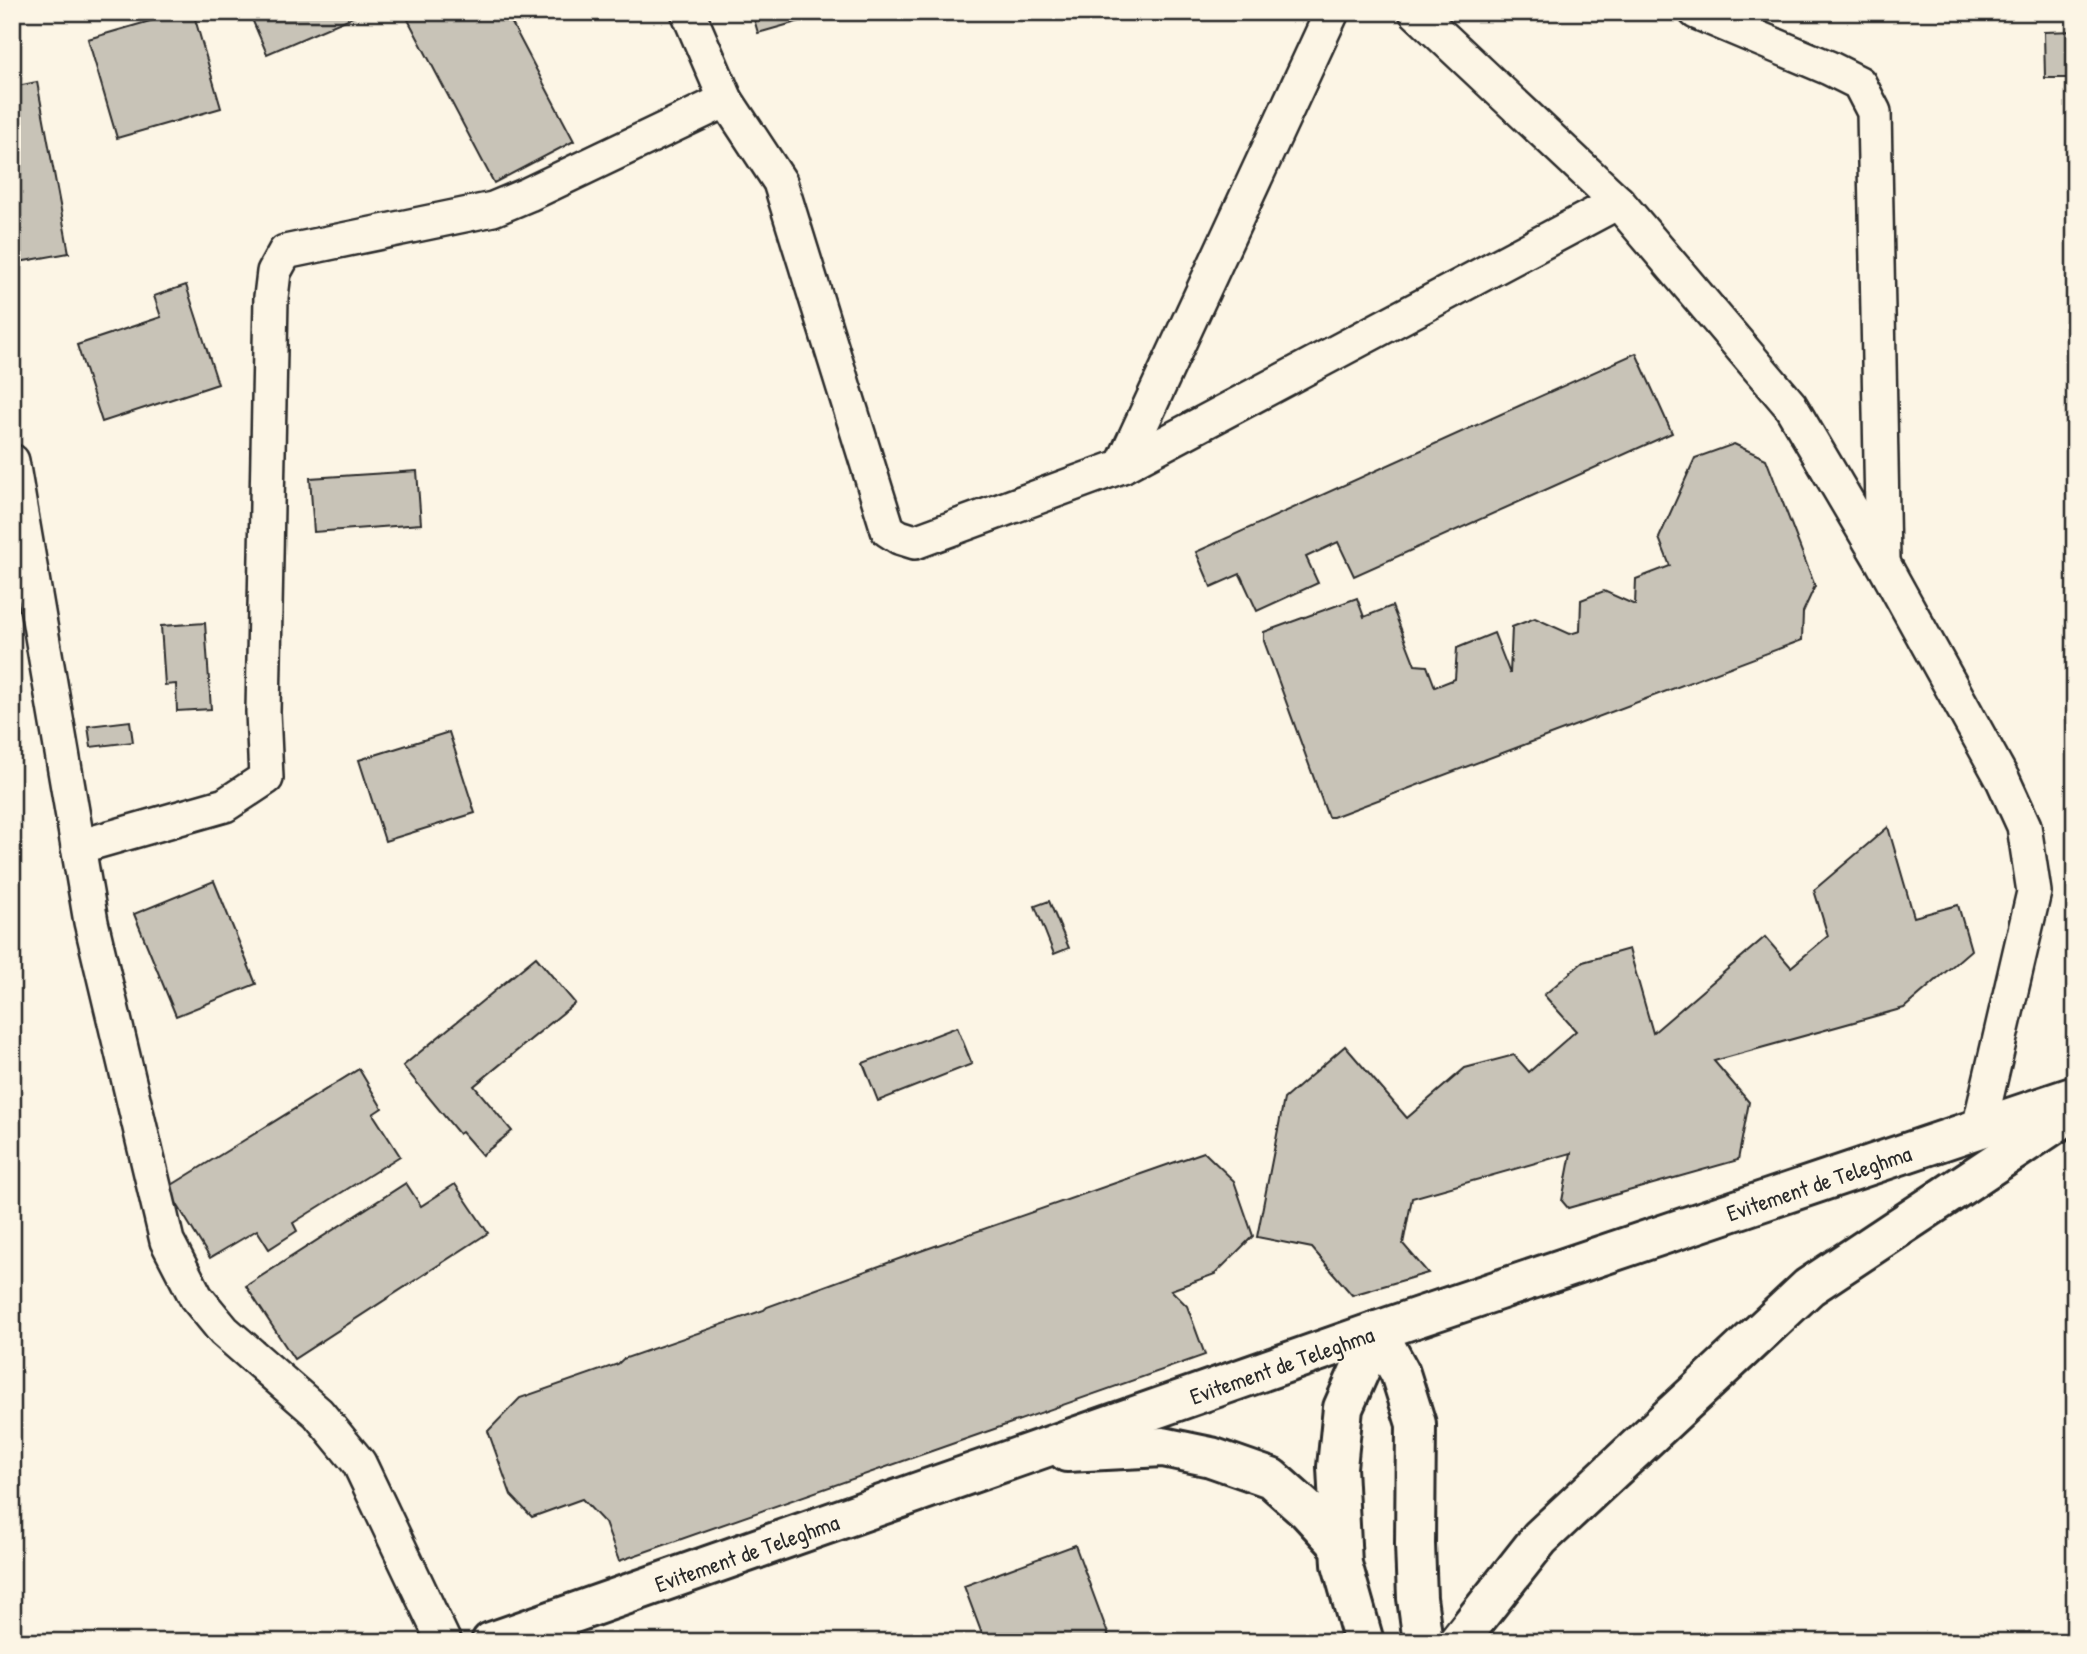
<svg xmlns="http://www.w3.org/2000/svg" width="2087" height="1654" viewBox="0 0 2087 1654" font-family="'Patrick Hand',sans-serif">
  <style>
    .building { fill: #c8c3b7; stroke: #2b2b2b; stroke-width: 2 }
    .lines { fill: none; stroke-linecap: round; stroke-linejoin: round }
    .minor-casing { stroke: #2b2b2b; stroke-width: 38 }
    .primary-casing { stroke: #2b2b2b; stroke-width: 44 }
    .minor { stroke: #fcf5e5; stroke-width: 33 }
    .primary { stroke: #fcf5e5; stroke-width: 38 }
    .labels { text-anchor: middle; dominant-baseline: central; stroke-width: 5; stroke-linejoin: round; paint-order: stroke }
    .street-label { font-size: 23px; fill: #2b2b2b; stroke: #fcf5e5 }
  </style>
  <rect width="100%" height="100%" fill="#fcf5e5"/>
  <filter id="ink" filterUnits="userSpaceOnUse"><feTurbulence type="fractalNoise" baseFrequency=".0143" numOctaves="2"/><feDisplacementMap in="SourceGraphic" scale="14" xChannelSelector="R" yChannelSelector="G"/><feConvolveMatrix kernelMatrix="1 2 1 2 8 2 1 2 1" color-interpolation-filters="sRGB"/></filter>
  <g filter="url(#ink)">
    <!-- building -->
    <g class="building">
      <path d="M181 12H193L221 108 117 138 88 39Z"/>
      <path d="M249 12H353L355 16 267 54Z"/>
      <path d="M404 12H506L574 141 494 183Z"/>
      <path d="M752 12H832L758 33Z"/>
      <path d="M2075 31V78H2045L2044 32Z"/>
      <path d="M37 82 69 253 13 263 12 87Z"/>
      <path d="M186 285 218 384 102 422 77 345 161 317 154 296Z"/>
      <path d="M1636 353 1672 433 1354 576 1338 542 1306 557 1318 583 1257 611 1240 574 1211 587 1196 552Z"/>
      <path d="M1734 444 1766 459 1815 586 1803 612 1802 640 1333 817H1328L1264 641V632L1357 598 1364 617 1392 606 1415 665 1427 666 1435 687 1455 679 1457 648 1494 633 1510 674 1512 627 1535 618 1570 634 1580 631 1581 600 1604 591 1635 605 1636 579 1670 566 1659 538 1695 458Z"/>
      <path d="M417 471 421 524 314 532 310 478Z"/>
      <path d="M205 623 211 709 177 711 176 684 165 685 161 626Z"/>
      <path d="M130 721 133 742 91 747 88 726Z"/>
      <path d="M449 732 475 813 385 841 359 760Z"/>
      <path d="M1888 827 1914 917 1958 905 1971 950 1904 1008 1714 1061 1749 1102 1738 1160 1568 1208 1562 1201 1571 1153 1412 1198 1403 1244 1428 1273 1352 1295 1312 1248 1257 1237 1284 1099 1345 1046 1407 1118 1465 1068 1514 1055 1529 1072 1576 1031 1544 995 1583 962 1629 949 1653 1033 1765 937 1791 967 1828 936 1814 890Z"/>
      <path d="M214 881 256 984 176 1016 134 914Z"/>
      <path d="M1049 901 1069 948 1054 954 1035 906Z"/>
      <path d="M536 957 575 1003 474 1086 512 1131 482 1155 462 1132 459 1134 403 1066Z"/>
      <path d="M957 1027 972 1064 878 1101 863 1063Z"/>
      <path d="M359 1069 382 1108 373 1114 400 1156 293 1223 297 1231 269 1249 257 1230 210 1258 167 1188Z"/>
      <path d="M1204 1152 1234 1181 1253 1236 1215 1274 1171 1290 1187 1306 1205 1355 619 1561 605 1523 582 1499 532 1517 511 1495 488 1431 520 1398 618 1364 623 1359 764 1310 767 1307 915 1253Z"/>
      <path d="M406 1183 421 1206 455 1184 488 1233 294 1359 246 1286Z"/>
      <path d="M1075 1545 1111 1642H985L964 1586Z"/>
    </g>
    <g class="lines">
      <!-- minor casing -->
      <g class="minor-casing">
        <g id="minor">
          <path d="M688 12 726 100 780 182 888 530 899 537 915 542 1122 466 1618 202"/>
          <path d="M1416 12 1618 202 1790 405 1883 563 2003 780 2024 826 2034 892 1979 1128"/>
          <path d="M1696 12 1829 68 1859 83 1874 112 1883 561"/>
          <path d="M12 461 91 922 167 1241 196 1297 224 1331 318 1413 359 1463 444 1642"/>
          <path d="M1122 466 1332 12"/>
          <path d="M78 847 225 805 266 778 263 712 271 297 274 272 285 252 493 209 529 194 726 100"/>
        </g>
      </g>
      <!-- primary casing -->
      <g class="primary-casing">
        <g id="primary">
          <path d="M1377 1331 1400 1373 1416 1424 1415 1544 1417 1598 1423 1642"/>
          <path d="M1067 1452 1163 1447 1211 1457 1271 1478 1307 1510 1341 1547"/>
          <path id="s1" d="M491 1642 1377 1331 2075 1096"/>
          <path d="M1364 1642 1342 1564 1337 1467 1343 1408 1377 1331"/>
          <path d="M1458 1642 1540 1538 1809 1287 2075 1110"/>
        </g>
      </g>
      <!-- minor -->
      <use href="#minor" class="minor"/>
      <!-- primary -->
      <use href="#primary" class="primary"/>
    </g>
  </g>
  <g class="labels">
    <!-- street labels -->
    <g class="street-label">
      <text stroke="none"><textPath href="#s1" startOffset="1405">Evitement de Teleghma</textPath></text>
      <text stroke="none"><textPath href="#s1" startOffset="838">Evitement de Teleghma</textPath></text>
      <text stroke="none"><textPath href="#s1" startOffset="271">Evitement de Teleghma</textPath></text>
    </g>
  </g>
  <!-- margin -->
  <rect width="2087" height="1654" fill="none" stroke="#fcf5e5" stroke-width="42"/>
  <rect x="21" y="21" width="2045" height="1612" fill="none" stroke="#2b2b2b" stroke-width="2.5" filter="url(#ink)"/>
</svg>
